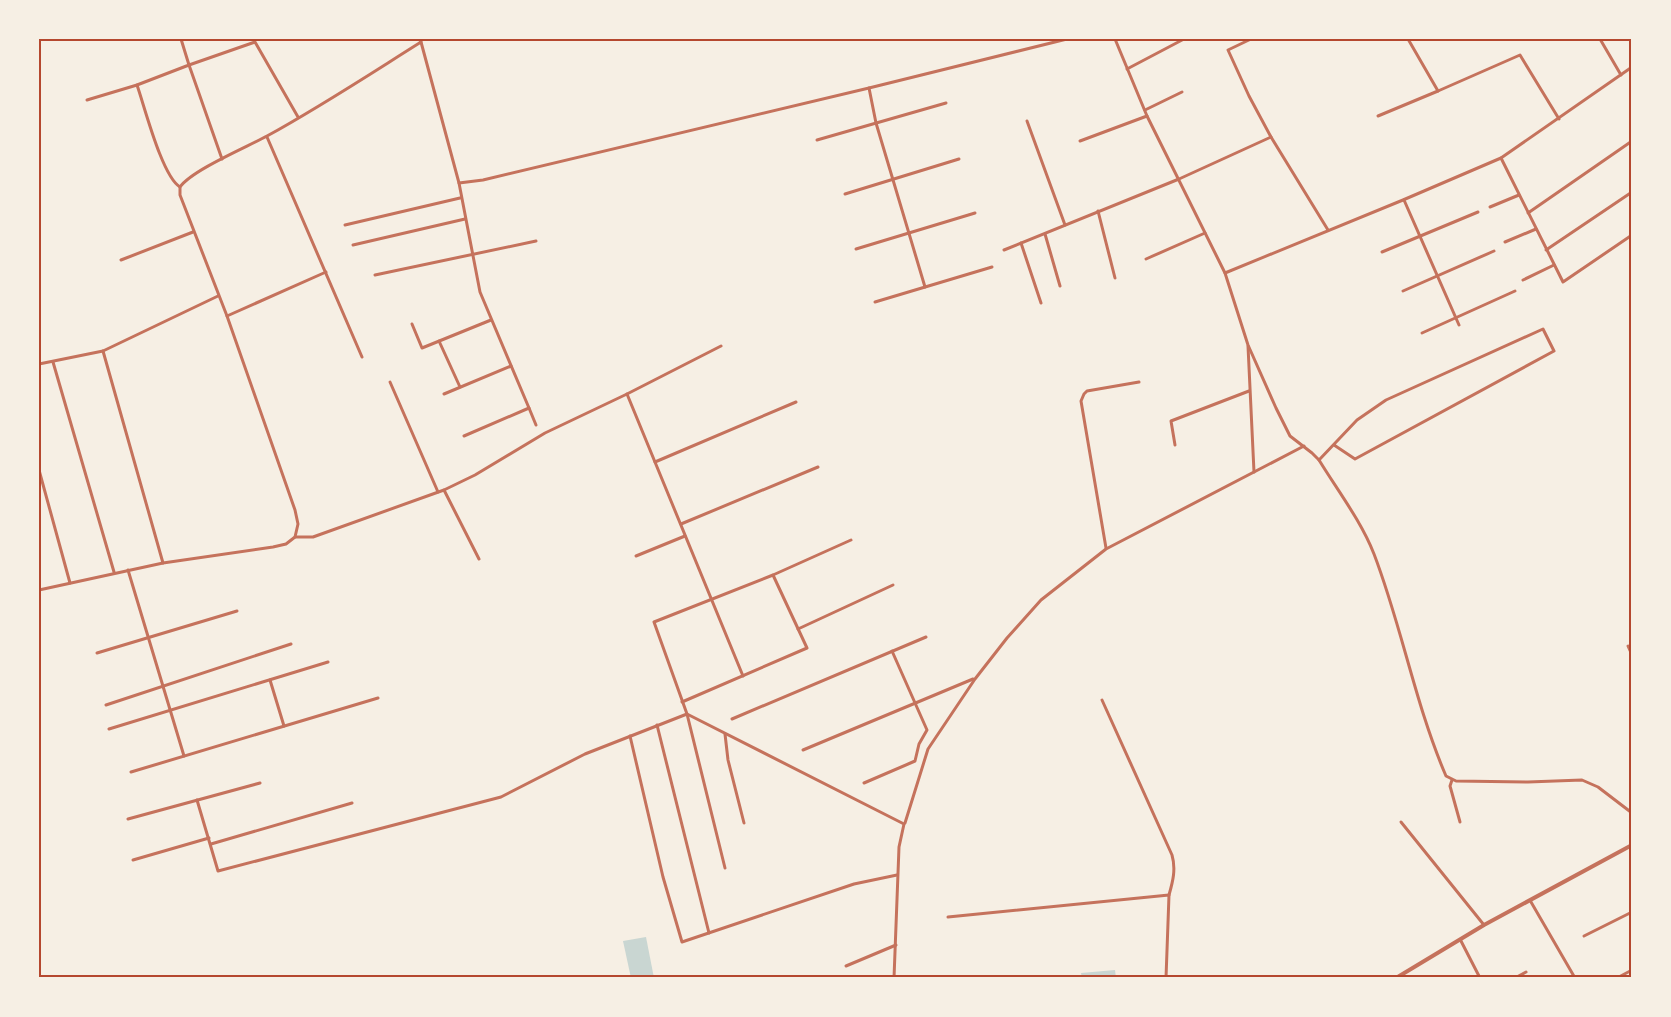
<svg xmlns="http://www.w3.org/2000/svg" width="1671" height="1017" viewBox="0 0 1671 1017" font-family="'Crimson Pro',serif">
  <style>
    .water { fill: #c9d6d2 }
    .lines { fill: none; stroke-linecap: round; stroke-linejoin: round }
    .minor { stroke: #c5725c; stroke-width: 3 }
    .tertiary { stroke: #c5725c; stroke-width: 4 }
    .neatline { fill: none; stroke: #b5482f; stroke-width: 2 }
  </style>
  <rect width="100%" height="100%" fill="#f6efe4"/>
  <!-- water -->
  <g class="water">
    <path d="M646 937 654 978H631L623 941Z"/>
    <path d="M1115 970 1116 978H1082L1081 973Z"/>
  </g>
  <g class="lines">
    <!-- minor -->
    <g class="minor">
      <path d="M1115 39 1147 116 1225 273 1248 345 1276 408 1290 436 1312 453 1319 460C1338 491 1361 521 1374 554 1402 627 1415 704 1446 776L1456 781 1528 782 1582 780 1598 787 1632 813"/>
      <path d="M1408 39 1438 91 1520 55 1559 119"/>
      <path d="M1600 39 1621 75"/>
      <path d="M421 42 459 183 480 292 529 408 464 436"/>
      <path d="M1127 69 1184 39"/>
      <path d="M137 85C145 108 162 176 180 187"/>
      <path d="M869 88 876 123 925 287"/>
      <path d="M87 100 137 85 189 65 181 39"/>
      <path d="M1145 110 1182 92"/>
      <path d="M1378 116 1438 91"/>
      <path d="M1027 121 1065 225"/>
      <path d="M267 137 362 357"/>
      <path d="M1271 137 1328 230"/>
      <path d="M817 140 946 103"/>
      <path d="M1080 141 1147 116"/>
      <path d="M1501 158 1563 282 1632 235"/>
      <path d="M222 159 189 65 255 42 298 117"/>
      <path d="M459 183 483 180 869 88 1067 39"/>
      <path d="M845 194 959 159"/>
      <path d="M1404 200 1459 325"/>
      <path d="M1490 207 1519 195"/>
      <path d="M1098 211 1115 278"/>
      <path d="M1528 213 1632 141"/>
      <path d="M345 225 460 198"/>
      <path d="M1045 234 1060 286"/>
      <path d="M1505 242 1536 229"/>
      <path d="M1021 243 1041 303"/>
      <path d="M353 245 465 219"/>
      <path d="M856 249 975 213"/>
      <path d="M1004 250 1179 179 1271 137 1249 96 1228 50 1251 39"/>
      <path d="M1546 250 1632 192"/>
      <path d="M1382 252 1478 212"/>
      <path d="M1146 259 1205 233"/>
      <path d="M121 260 193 232"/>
      <path d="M1225 273 1403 200 1501 158 1632 67"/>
      <path d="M375 275 536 241"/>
      <path d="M1523 280 1554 265"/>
      <path d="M1403 291 1494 251"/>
      <path d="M875 302 992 267"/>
      <path d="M227 316 326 272"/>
      <path d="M412 324 422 348 491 320"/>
      <path d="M1422 333 1515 291"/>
      <path d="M439 341 460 387"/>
      <path d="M1248 346 1254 472"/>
      <path d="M103 351 163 563"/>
      <path d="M53 362 114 572"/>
      <path d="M39 364 103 351 218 296"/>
      <path d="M390 382 438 492"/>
      <path d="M444 394 511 366"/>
      <path d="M627 394 743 676"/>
      <path d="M529 408 536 425"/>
      <path d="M1175 445 1171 421 1249 391"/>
      <path d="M1319 460 1357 420 1386 400 1543 329 1554 351 1355 459 1334 445"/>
      <path d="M655 462 796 402"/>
      <path d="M39 470 70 583"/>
      <path d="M444 490 479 559"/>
      <path d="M681 524 818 467"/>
      <path d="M295 537H313L444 490 475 475 545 433 627 394 721 346"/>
      <path d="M1106 548 1081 401 1084 394 1087 391 1139 382"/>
      <path d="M636 556 685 536"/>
      <path d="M128 570 184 756"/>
      <path d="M39 590 163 563 273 547 286 544 295 537 298 524 295 510 227 316 180 195V187C192 170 247 147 267 136 320 107 370 74 421 42L419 39"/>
      <path d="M798 629 893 585"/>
      <path d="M1628 646 1632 655"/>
      <path d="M97 653 237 611"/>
      <path d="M270 680 284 726"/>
      <path d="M1102 700 1172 855C1176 869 1173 881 1169 895"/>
      <path d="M682 702 807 648 773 575"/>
      <path d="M106 705 291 644"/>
      <path d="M732 719 926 637"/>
      <path d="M657 725 709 933"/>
      <path d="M109 729 328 662"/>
      <path d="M725 734 728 760 744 823"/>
      <path d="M630 736 663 877 682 942 854 884 897 875"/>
      <path d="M803 750 973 679"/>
      <path d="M131 772 378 698"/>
      <path d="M1452 780 1450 786 1460 822"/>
      <path d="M864 783 915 761 919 744 927 730 892 651"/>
      <path d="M197 800 218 871 501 797 585 754 687 714 904 824 899 847 894 978"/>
      <path d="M128 819 260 783"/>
      <path d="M1401 822 1484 925"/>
      <path d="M905 823 928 749 975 679 1007 638 1041 600 1106 549 1304 446"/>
      <path d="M211 844 352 803"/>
      <path d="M133 860 209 838"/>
      <path d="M725 868 687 714 654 622 773 575 851 540"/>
      <path d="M1531 902 1575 978"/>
      <path d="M948 917 1169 895 1166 978"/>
      <path d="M1584 936 1632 912"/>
      <path d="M1461 941 1480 978"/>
      <path d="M846 966 896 945"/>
      <path d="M1515 978 1526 972"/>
      <path d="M1617 978 1632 970"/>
    </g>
    <!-- tertiary -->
    <path class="tertiary" d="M1396 978 1484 925 1632 845"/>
  </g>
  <!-- border -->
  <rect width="1671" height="1017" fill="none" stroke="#f6efe4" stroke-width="81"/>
  <rect x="40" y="40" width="1590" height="936" class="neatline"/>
</svg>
